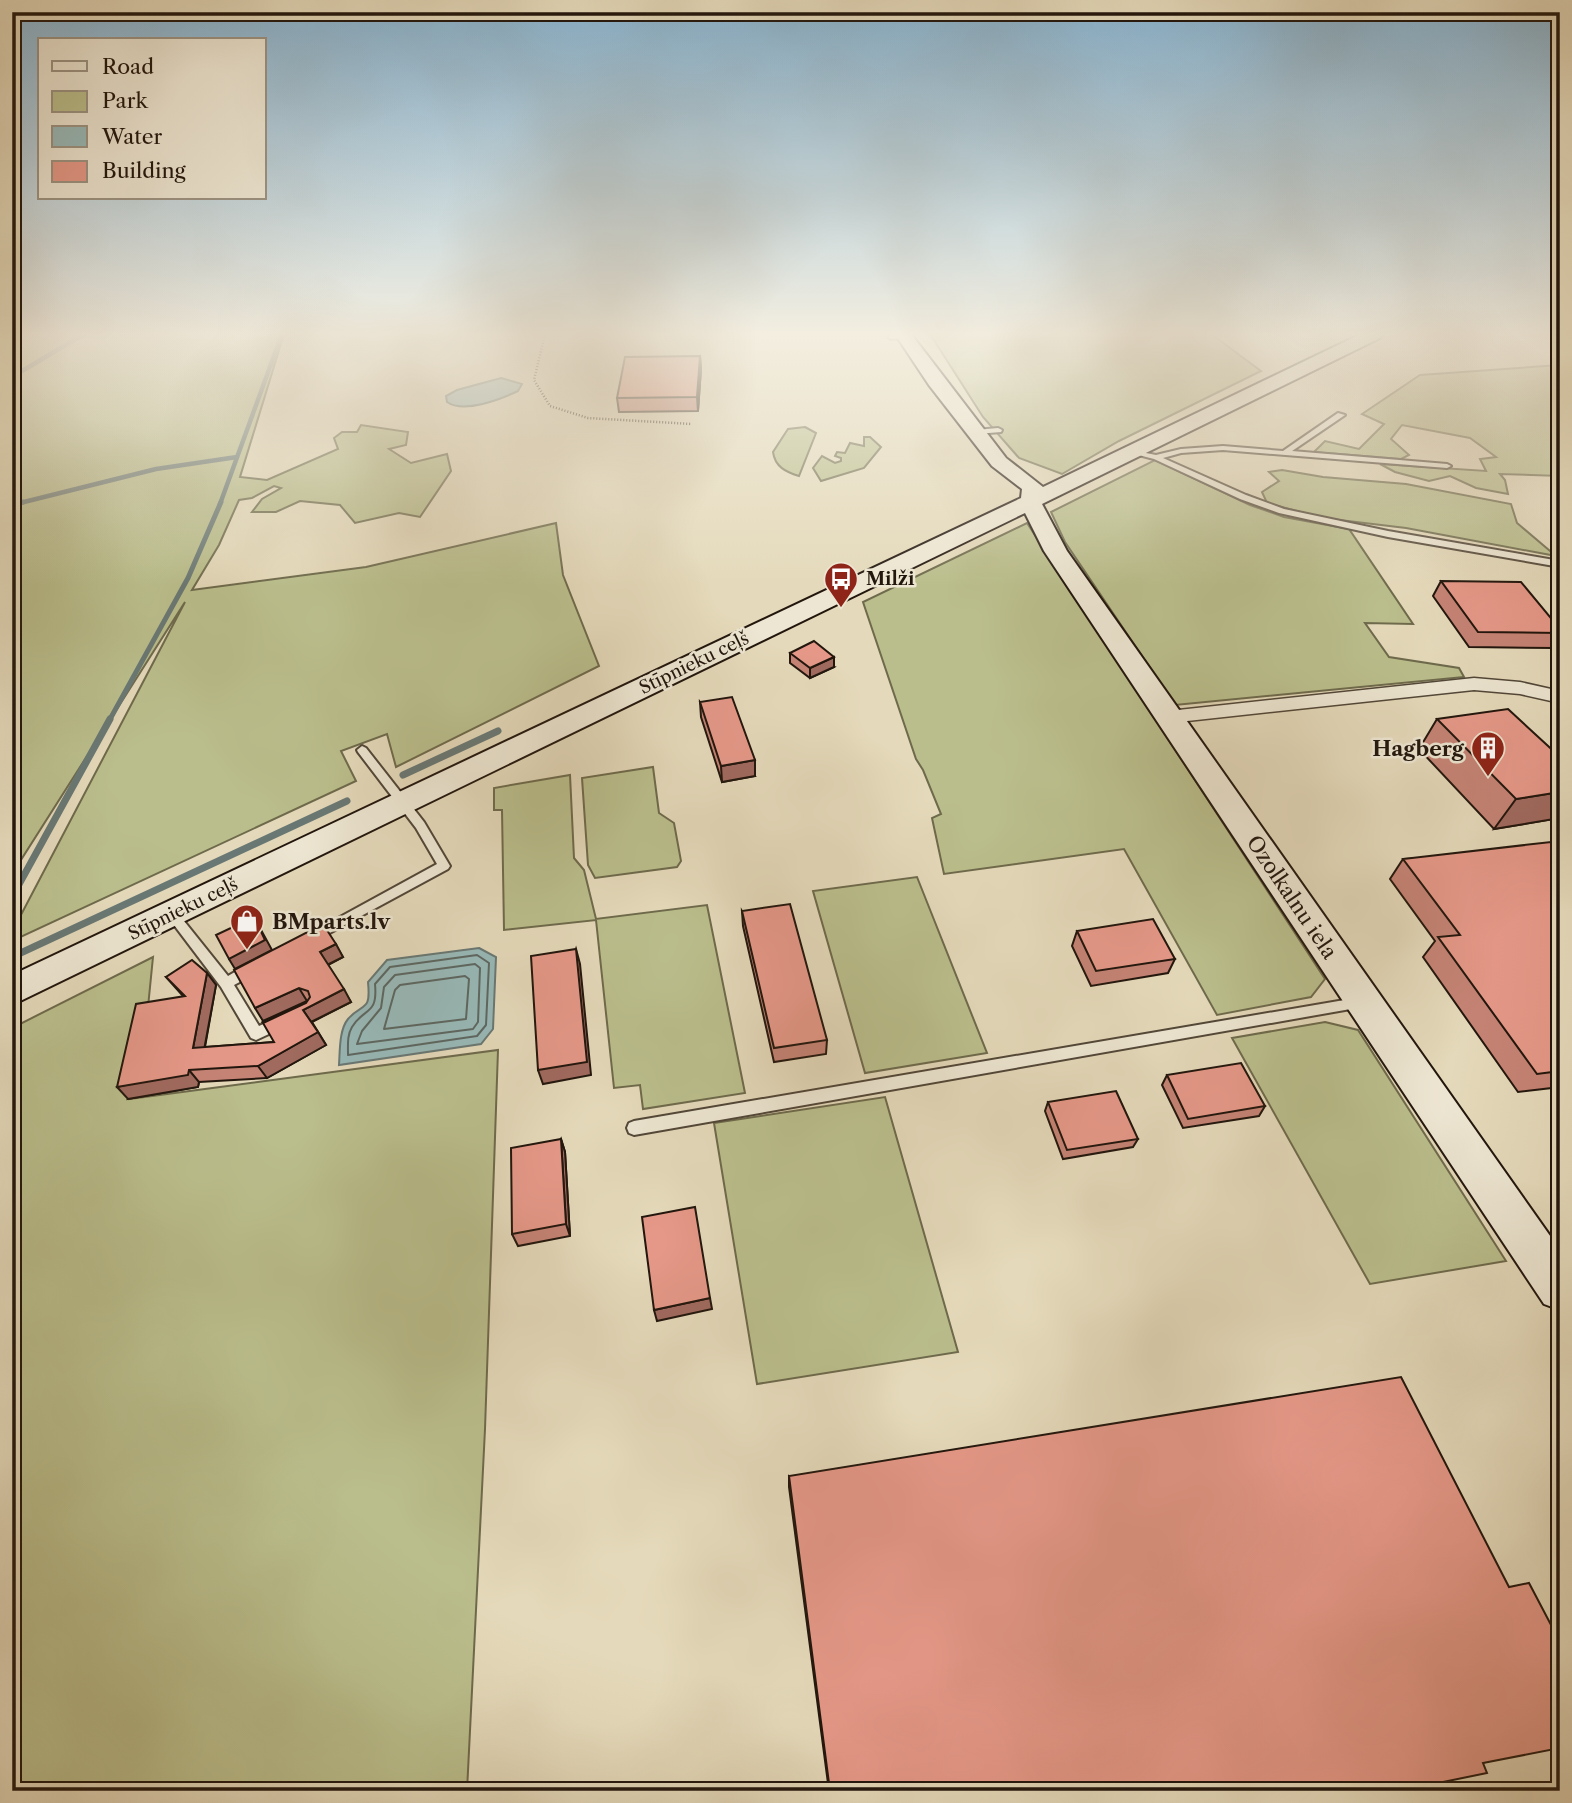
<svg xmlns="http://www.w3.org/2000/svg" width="1572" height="1803" viewBox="0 0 1572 1803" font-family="'Libre Caslon Text',serif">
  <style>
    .green { fill: #babe8c; stroke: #6e6a4c; stroke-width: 2 }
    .water { fill: #98b9b8; stroke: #697874; stroke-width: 2 }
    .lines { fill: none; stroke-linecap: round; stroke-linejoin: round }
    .shore { stroke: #5d6862; stroke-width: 2 }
    .stream-far2 { stroke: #697874; stroke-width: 4.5 }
    .stream-far1 { stroke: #697874; stroke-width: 5 }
    .stream { stroke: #697874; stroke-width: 7 }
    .lane-casing { stroke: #524738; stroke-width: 4 }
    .street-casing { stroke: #524738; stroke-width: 3 }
    .secondary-casing { stroke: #22160d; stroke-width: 4 }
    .path { stroke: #22160d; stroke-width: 2.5; stroke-dasharray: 1 2; stroke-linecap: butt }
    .lane { fill: #ede6d2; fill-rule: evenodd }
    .street { fill: #ede6d2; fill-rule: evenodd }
    .secondary { fill: #ede6d2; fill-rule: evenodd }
    .wall { fill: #c58375; stroke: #22160d; stroke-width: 2 }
    .shaded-wall { fill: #a06a5f; stroke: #22160d; stroke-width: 2 }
    .building { fill: #e59888; stroke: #22160d; stroke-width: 2 }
    .labels { text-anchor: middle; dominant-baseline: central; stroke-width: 5; stroke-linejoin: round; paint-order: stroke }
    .far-poi-label { font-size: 18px; font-weight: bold; fill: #22160d; stroke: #ede6d2; text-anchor: start }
    .far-street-label { font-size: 18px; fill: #22160d; stroke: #ede6d2 }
    .poi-label { font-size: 21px; font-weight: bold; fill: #22160d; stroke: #ede6d2; text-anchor: end }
    .street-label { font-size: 21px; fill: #22160d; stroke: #ede6d2 }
  </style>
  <rect width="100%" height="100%" fill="#e4d9ba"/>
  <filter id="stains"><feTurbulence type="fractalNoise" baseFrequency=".00286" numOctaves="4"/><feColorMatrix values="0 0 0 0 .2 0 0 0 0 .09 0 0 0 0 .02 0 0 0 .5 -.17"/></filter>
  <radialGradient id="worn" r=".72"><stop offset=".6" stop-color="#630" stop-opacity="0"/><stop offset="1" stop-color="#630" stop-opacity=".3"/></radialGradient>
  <!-- green -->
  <g class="green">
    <path d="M12 334H284L240 477 267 480 338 449 334 438 342 432H357L361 425 408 432 406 445 389 449 411 463 447 454 451 471 420 517 399 513 355 523 340 505 300 501 276 512H252L262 499 281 488 274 486 252 498 239 500 219 545 192 590 366 567 556 523 563 575 599 666 396 767 387 734 341 751 356 781 12 941V932L185 602 12 874Z"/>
    <path d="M930 334H1211L1261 371 1119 441 1062 474 1019 458 983 417Z"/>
    <path d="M1560 365V476L1500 474 1505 480 1508 494 1476 488 1450 476 1429 481 1395 472 1380 464 1486 471 1480 459 1496 457 1470 438 1402 425 1391 439 1409 455 1401 459 1314 452 1325 441 1359 449 1384 424 1362 414 1420 375Z"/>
    <path d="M805 427 816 433 799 476C786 472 775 467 773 452L788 429Z"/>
    <path d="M864 437H870L881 447 864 468 821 481 813 468 822 456 835 463 841 461V458L835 456 837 452 845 453 850 443 864 446Z"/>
    <path d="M1155 460 1250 505 1284 517 1349 529 1413 624 1365 623 1389 657 1459 668 1464 677 1175 705 1065 542 1051 512Z"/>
    <path d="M1282 470 1323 477 1406 484 1511 504 1517 523 1556 556 1406 528 1323 518 1267 503 1262 492 1279 481 1269 472Z"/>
    <path d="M1027 523 1325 979 1311 997 1217 1015 1124 849 944 874 932 818 941 814 923 770 916 759 863 602Z"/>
    <path d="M653 767 659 813 674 823 681 861 677 867 595 878 588 865 582 778Z"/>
    <path d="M570 775 574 858 584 870 596 919 707 905 745 1093 643 1109 640 1085 614 1088 596 920 504 930 502 810H494V788Z"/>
    <path d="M917 877 987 1053 865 1073 813 891Z"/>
    <path d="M153 957 147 1017 129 1099 498 1050 485 1429 467 1791H12V1028Z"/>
    <path d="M1325 1022 1358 1030 1506 1261 1370 1284 1232 1038Z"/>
    <path d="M885 1097 958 1352 757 1384 714 1123Z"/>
  </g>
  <!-- water -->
  <g class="water">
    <path d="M501 378 522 384 518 391C501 399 464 414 447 402L446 396 457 390Z"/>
    <path d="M479 948 496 957 493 1029 481 1044 339 1065C340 1051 339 1030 348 1019 363 1002 371 1013 368 982L387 960Z"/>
  </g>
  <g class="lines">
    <!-- shore -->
    <g class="shore">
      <path d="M477 955 489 963 486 1025 477 1036 348 1055C348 1045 347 1035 352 1027 364 1007 378 1016 375 984L390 967Z"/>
      <path d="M475 964 480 968 478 1022 473 1029 357 1044 362 1031 381 1008 384 987 395 975Z"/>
      <path d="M465 976 469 979 466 1019 384 1029 395 990 400 985Z"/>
    </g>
    <!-- stream-far2 -->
    <g class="stream-far2">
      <path d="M12 377 84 334"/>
      <path d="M16 504 156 469 237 457"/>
      <path d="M220 504 282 334"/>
    </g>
    <!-- stream-far1 -->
    <g class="stream-far1">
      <path d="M12 505 23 502"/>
      <path d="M109 721 188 578 221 502"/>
    </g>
    <!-- stream -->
    <g class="stream">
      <path d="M403 775 498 731"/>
      <path d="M12 897 110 719"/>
      <path d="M12 957 347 801"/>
    </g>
    <!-- lane casing -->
    <g class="lane-casing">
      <g id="lane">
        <path d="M905 335 908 337 907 338 891 339 888 337 891 335Z"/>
        <path d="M1338 413 1345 415 1292 451 1447 464 1451 466 1447 468 1223 450 1181 453 1163 458 1246 495 1284 509 1388 531 1560 561V567L1388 537 1279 513 1240 499 1154 459 1127 452 1131 450 1156 455 1181 449 1223 446 1283 451Z"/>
        <path d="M998 428 1002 430 1001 432 976 434 972 432 976 430Z"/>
        <path d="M362 746 366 748 424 822 450 866 448 869 313 942 309 940 307 937 309 934 437 864 416 828 358 752 357 750Z"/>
        <path d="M172 909 176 911 228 976 245 966H255L256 970 255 974 234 985 259 1026 279 1017 284 1019 286 1023 284 1027 256 1040 251 1038 221 987 168 917 166 914 168 911Z"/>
        <path d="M1362 997 1367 998 1369 1002 1367 1006 1362 1007 634 1135 629 1133 627 1128 629 1123 634 1121Z"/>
      </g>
    </g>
    <!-- street casing -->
    <g class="street-casing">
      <path id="street" d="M1474 678 1520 682 1560 691V703L1520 694 1474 690 1169 723 1162 721 1159 717 1162 713 1169 711Z"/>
    </g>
    <!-- secondary casing -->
    <g class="secondary-casing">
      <path id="secondary" d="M895 334H911L1006 458 1043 487 1361 334H1383L1380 338 1042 504 1067 551 1560 1250V1310L1544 1304 1044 551 1025 513 12 1005V975L1021 498 1022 489 992 466 929 385Z"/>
    </g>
    <!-- path -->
    <path class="path" d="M545 334 534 380 550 406 588 418 692 424"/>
    <!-- lane -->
    <use href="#lane" class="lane"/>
    <!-- street -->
    <use href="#street" class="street"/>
    <!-- secondary -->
    <use href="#secondary" class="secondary"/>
  </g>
  <!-- wall -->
  <g class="wall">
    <path d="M700 356 701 369 698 411 619 412 617 398Z"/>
    <path d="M1441 581 1560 629V637L1553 648 1469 647 1433 596Z"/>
    <path d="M790 653 834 667 810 678 790 663Z"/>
    <path d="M700 702 755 776 722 782 701 717Z"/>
    <path d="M1437 719 1560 757V818L1494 829 1419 749Z"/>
    <path d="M1560 852V1087L1518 1092 1423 957 1435 941 1390 879 1403 859Z"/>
    <path d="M742 911 827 1040 826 1054 774 1062 743 926Z"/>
    <path d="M323 924 343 957 328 965 351 1002 312 1022 326 1045 267 1078 199 1082 198 1087 128 1099 183 996 166 977 207 973 216 985 205 1047 274 1042 308 1001 263 1021Z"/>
    <path d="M1077 931 1175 959 1168 973 1091 986 1072 946Z"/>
    <path d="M1167 1075 1265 1106 1259 1116 1183 1128 1162 1085Z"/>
    <path d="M1048 1102 1138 1139 1133 1147 1063 1159 1045 1111Z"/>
    <path d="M561 1139 565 1152 570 1236 518 1246 512 1234Z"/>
    <path d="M789 1476 1483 1763 1399 1791H829L789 1487Z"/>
  </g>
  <!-- shaded-wall -->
  <g class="shaded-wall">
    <path d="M700 356 701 369 698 411 697 397Z"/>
    <path d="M834 657V667L810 678V668Z"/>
    <path d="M755 760V776L722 782 721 766Z"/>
    <path d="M1560 792V818L1494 829 1516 799Z"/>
    <path d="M254 917 272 950 235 969 229 959Z"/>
    <path d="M336 944 343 957 327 965 320 952Z"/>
    <path d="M576 949 580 964 591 1075 543 1084 538 1070Z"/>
    <path d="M207 973 216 985 202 1061 193 1048Z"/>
    <path d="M299 988 307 1001 263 1021 255 1008Z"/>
    <path d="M344 989 351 1002 311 1022 303 1010Z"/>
    <path d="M318 1032 326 1045 267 1078 258 1066Z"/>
    <path d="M189 1070 199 1082 198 1087 128 1099 117 1087Z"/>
    <path d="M561 1139 565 1152 570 1236 566 1224Z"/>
    <path d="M710 1298 712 1309 657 1321 654 1310Z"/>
  </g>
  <!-- building -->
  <g class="building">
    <path d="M700 356 697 397 617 398 625 357Z"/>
    <path d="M1441 581 1521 582 1560 629V633L1478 632Z"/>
    <path d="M814 641 834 657 810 668 790 653Z"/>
    <path d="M732 697 755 760 721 766 700 702Z"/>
    <path d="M1508 709 1560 757V792L1516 799 1437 719Z"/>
    <path d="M1551 842 1560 852V1071L1537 1074 1438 937 1460 935 1403 859Z"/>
    <path d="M790 904 827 1040 774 1048 742 911Z"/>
    <path d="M254 917 265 940 229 959 216 935Z"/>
    <path d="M1153 919 1175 959 1096 971 1077 931Z"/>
    <path d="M323 924 336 944 320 952 344 989 303 1010 318 1032 258 1066 189 1070 188 1075 117 1087 136 1004 185 996 166 977 192 960 207 973 193 1048 274 1042 263 1023 306 1003 310 997 308 991 299 988 255 1008 234 970Z"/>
    <path d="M576 949 587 1062 538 1070 531 956Z"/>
    <path d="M1241 1063 1265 1106 1188 1119 1167 1075Z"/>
    <path d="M1116 1091 1138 1139 1067 1150 1048 1102Z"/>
    <path d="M561 1139 566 1224 512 1234 511 1148Z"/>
    <path d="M695 1207 710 1298 654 1310 642 1217Z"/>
    <path d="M1401 1377 1509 1587 1529 1583 1560 1642V1748L1483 1763 1487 1773 1399 1791H830L789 1476Z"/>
  </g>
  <!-- sky -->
  <linearGradient id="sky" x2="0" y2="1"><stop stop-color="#88b6d5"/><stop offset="0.57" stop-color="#f3eee0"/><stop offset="1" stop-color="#f3eee0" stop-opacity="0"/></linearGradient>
  <rect width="1572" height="586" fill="url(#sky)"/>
  <!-- icons -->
  <defs>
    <g id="bus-pin" transform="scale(1.75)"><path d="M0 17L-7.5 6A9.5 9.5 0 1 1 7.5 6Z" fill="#8f2418" stroke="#ede6d2"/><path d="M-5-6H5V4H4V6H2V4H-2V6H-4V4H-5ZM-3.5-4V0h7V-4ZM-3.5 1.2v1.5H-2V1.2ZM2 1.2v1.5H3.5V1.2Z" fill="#fff"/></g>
    <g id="building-pin" transform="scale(1.75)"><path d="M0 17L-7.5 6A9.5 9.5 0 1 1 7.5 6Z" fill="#8f2418" stroke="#ede6d2"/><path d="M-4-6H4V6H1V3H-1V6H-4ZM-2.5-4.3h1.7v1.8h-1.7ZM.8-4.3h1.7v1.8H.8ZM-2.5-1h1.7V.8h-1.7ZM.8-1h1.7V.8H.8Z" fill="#fff"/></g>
    <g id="shop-pin" transform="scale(1.75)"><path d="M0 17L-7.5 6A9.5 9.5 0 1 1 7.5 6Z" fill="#8f2418" stroke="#ede6d2"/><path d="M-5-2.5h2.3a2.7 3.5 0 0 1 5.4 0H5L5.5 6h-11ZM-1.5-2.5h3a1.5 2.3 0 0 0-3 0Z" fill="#fff"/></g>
  </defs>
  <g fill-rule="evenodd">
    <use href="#bus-pin" x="841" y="579"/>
    <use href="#building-pin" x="1488" y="748"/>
    <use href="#shop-pin" x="247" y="921"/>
  </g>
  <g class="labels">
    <!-- far-poi labels -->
    <g class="far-poi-label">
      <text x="866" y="579">Milži</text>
    </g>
    <!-- far-street labels -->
    <g class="far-street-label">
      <text transform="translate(694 663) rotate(-26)">Stīpnieku ceļš</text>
      <text transform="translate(183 909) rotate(-26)">Stīpnieku ceļš</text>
    </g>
    <!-- poi labels -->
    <g class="poi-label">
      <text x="1464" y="748">Hagberg</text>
      <text x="272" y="921" text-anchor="start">BMparts.lv</text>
    </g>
    <!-- street labels -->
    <g class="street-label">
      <text transform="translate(1292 897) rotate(56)">Ozolkalnu iela</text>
    </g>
  </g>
  <!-- margin -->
  <rect width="1572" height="1803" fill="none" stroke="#e4d9ba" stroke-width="42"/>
  <rect x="14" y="14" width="1544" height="1775" fill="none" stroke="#22160d" stroke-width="3.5"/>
  <rect x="21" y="21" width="1530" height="1761" fill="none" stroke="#22160d" stroke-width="2"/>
  <!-- legend -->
  <rect x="38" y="38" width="228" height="161" fill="#ede6d2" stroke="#9c9383" stroke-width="2"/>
  <rect x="52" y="61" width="35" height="10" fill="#ede6d2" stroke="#9c9383" stroke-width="2"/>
  <text x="102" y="74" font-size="21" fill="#22160d">Road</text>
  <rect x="52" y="91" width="35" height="21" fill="#babe8c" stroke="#9c9383" stroke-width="2"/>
  <text x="102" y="108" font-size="21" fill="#22160d">Park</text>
  <rect x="52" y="126" width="35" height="21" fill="#98b9b8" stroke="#9c9383" stroke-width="2"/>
  <text x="102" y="144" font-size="21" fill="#22160d">Water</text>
  <rect x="52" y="161" width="35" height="21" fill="#e59888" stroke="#9c9383" stroke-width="2"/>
  <text x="102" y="178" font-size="21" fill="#22160d">Building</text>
  <rect width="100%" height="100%" filter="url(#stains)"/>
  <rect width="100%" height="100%" fill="url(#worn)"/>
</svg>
